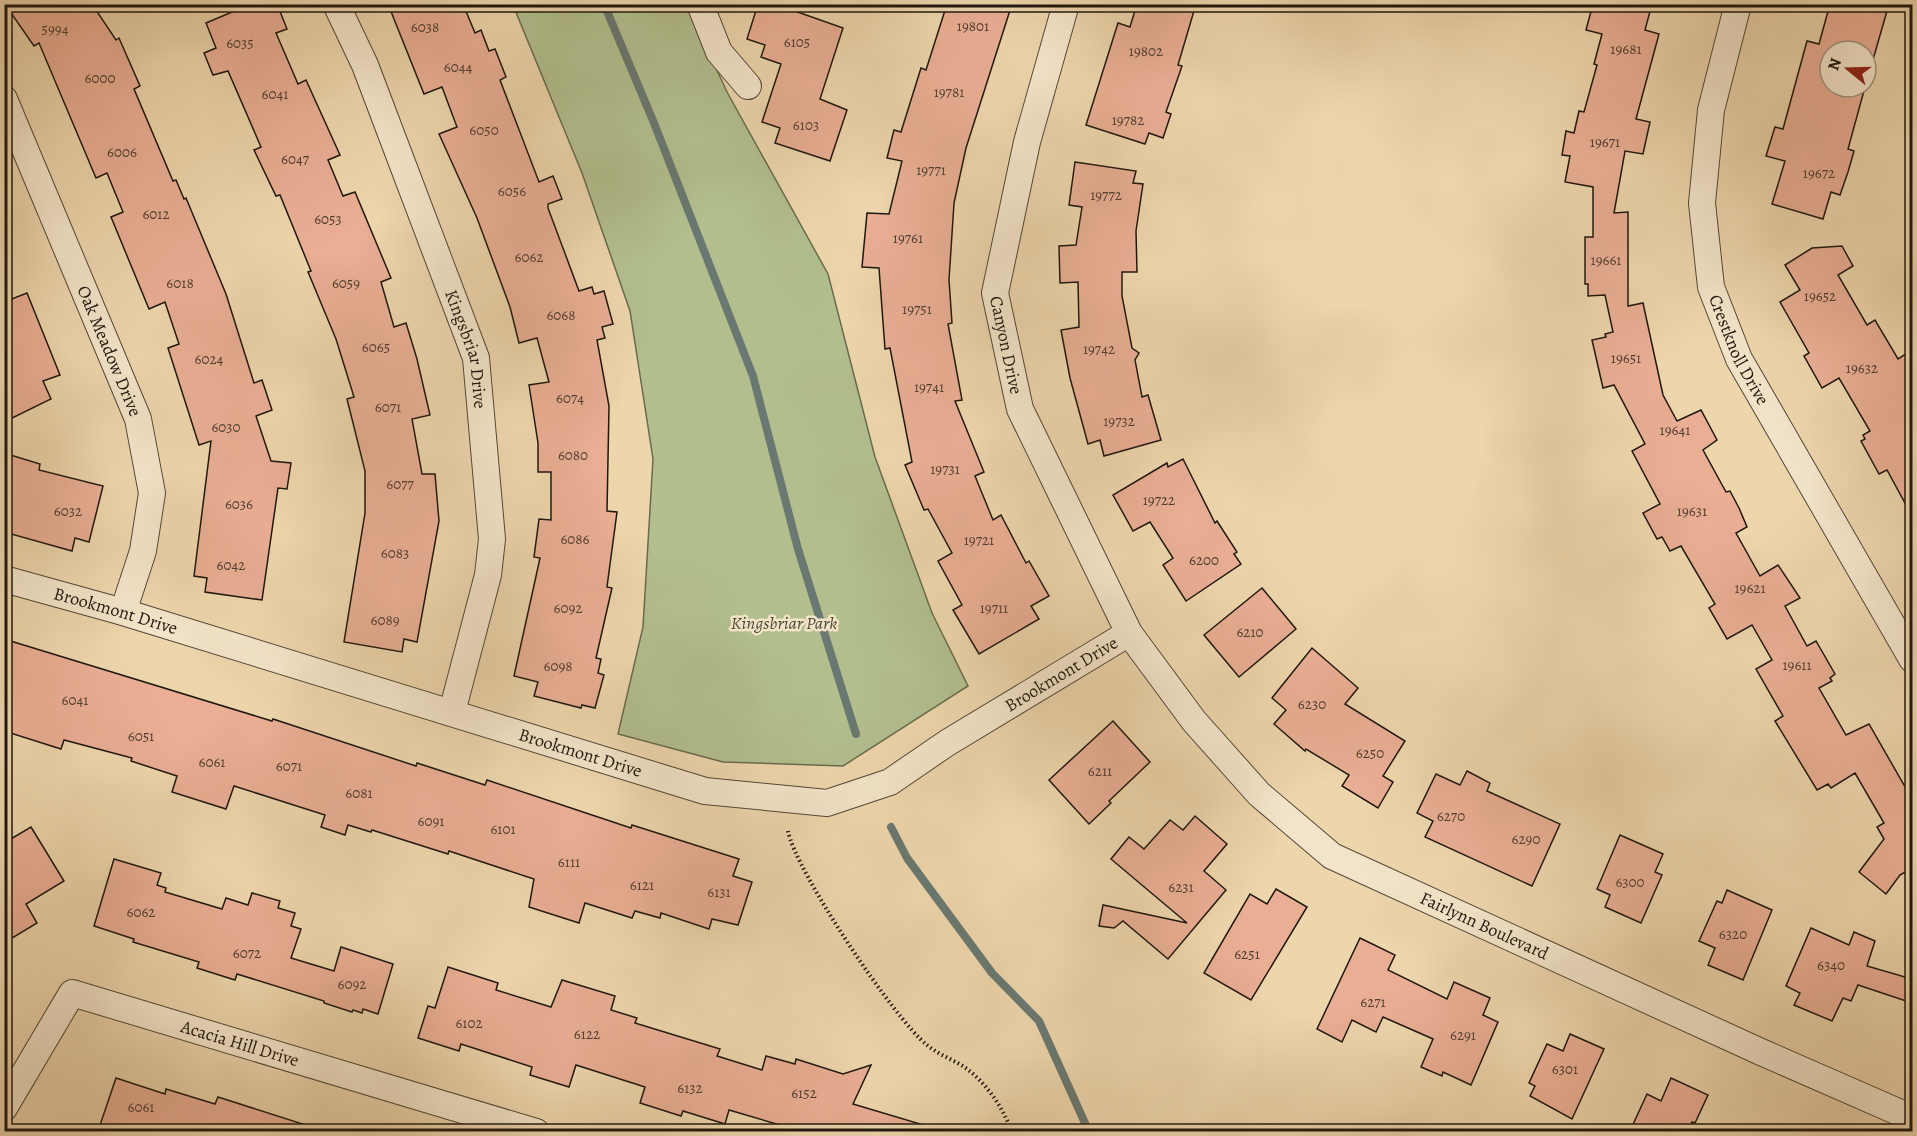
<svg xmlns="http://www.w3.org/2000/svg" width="1917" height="1136" viewBox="0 0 1917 1136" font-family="Alegreya,serif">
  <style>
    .green { fill: #b2be8e; stroke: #686b4e; stroke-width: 1.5 }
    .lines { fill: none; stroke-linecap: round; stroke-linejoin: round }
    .stream { stroke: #697870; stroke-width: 8 }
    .building { fill: #e9ae94; stroke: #1f180f; stroke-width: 1.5 }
    .minor-casing { stroke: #524736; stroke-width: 28 }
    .path { stroke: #1f180f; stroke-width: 4; stroke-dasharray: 1.5 3; stroke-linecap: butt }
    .minor { stroke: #f3e4c9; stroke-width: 26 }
    .labels { text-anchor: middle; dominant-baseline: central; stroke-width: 5; stroke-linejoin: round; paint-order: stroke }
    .number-label { font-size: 15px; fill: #523e30 }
    .street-label { font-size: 18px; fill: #1f180f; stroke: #f3e4c9 }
    .park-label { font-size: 18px; font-style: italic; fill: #4b4a35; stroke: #f3e4c9 }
  </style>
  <rect width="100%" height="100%" fill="#edd5ac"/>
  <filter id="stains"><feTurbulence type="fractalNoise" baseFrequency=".00333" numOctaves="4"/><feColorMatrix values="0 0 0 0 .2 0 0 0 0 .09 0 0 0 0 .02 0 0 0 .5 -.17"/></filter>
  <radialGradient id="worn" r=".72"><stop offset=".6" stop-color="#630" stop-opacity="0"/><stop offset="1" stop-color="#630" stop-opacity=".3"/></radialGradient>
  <!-- green -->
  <path class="green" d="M513 5H687L727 92 828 274 875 457 932 613 968 686 843 766 723 762 618 734 643 627 653 459 630 311 582 173Z"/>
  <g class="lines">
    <!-- stream -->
    <g class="stream">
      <path d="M604 4 654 123 753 376 798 549 856 734"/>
      <path d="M891 827 907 858 992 973 1039 1021 1089 1132"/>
    </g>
  </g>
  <!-- building -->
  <g class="building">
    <path d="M23 4H92L116 40 119 38 140 86 134 89 173 181 176 180 184 199 186 198 226 294 254 383 262 380 272 410 256 416 271 461 291 463 287 489 278 488 262 600 205 592 207 578 194 576 211 441 199 445 168 348 179 344 165 302 149 309 111 217 123 212 107 173 96 178 39 43 34 46 11 13Z"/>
    <path d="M251 4H277L287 29 276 33 298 84 306 80 340 155 328 160 343 196 355 192 391 278 381 282 394 327 406 323 417 359 430 415 412 419 422 474H435L439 521 417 642 404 639 402 652 344 642 365 513V471L347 399 354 397 336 339 308 272 311 271 280 195 276 196 254 150 261 147 228 71 213 75 204 53 216 48 206 23Z"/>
    <path d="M388 4H463L475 33 481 30 489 51 495 49 506 77 500 80 539 182 553 176 562 199 548 204V208L579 291 592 287 594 294 604 291 613 324 602 327 605 338 597 340 609 406 607 511 617 512 607 587 612 588 596 658 601 659 598 673 604 675 595 708 582 705 581 708 534 696 538 682 514 676 540 558 534 557 539 519 551 520V472H538V443L529 385 549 382 537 338 519 343 510 307 477 218 439 134 457 127 442 87 424 94Z"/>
    <path d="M758 4H775L843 28 820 99 847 110 830 161 775 143 780 128 762 122 781 64 761 57 765 45 747 39Z"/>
    <path d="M947 4H1012L966 148 954 203 949 280 952 323 948 324 962 400 955 401 984 472 975 476 993 520 1001 515 1026 563 1029 561 1049 596 1031 606 1039 619 979 654 953 610 962 605 938 561 952 553 928 509 924 510 905 465 912 462 890 348 885 349 879 268 862 267 867 213 889 214 902 161 887 158 894 130 901 132 921 68 926 70Z"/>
    <path d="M1137 4H1196L1178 65 1182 66 1166 112 1171 114 1163 138 1149 133 1145 144 1086 125 1118 23 1130 27Z"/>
    <path d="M1593 4H1652L1645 30 1659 34 1636 119 1650 122 1643 154 1625 151 1614 213 1628 212V306L1643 303 1663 395 1677 421 1701 410 1717 440 1703 450 1726 492 1730 491 1739 508 1747 527 1736 533 1760 576 1778 565 1800 598 1785 606 1807 646 1816 641 1835 674 1830 678 1832 681 1819 688 1846 735 1869 724 1912 799V868L1900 875 1886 894 1859 872 1884 839 1877 827 1884 823 1855 773 1831 788 1828 784 1817 790 1775 721 1783 716 1756 669 1772 660 1752 625 1727 639 1709 608 1715 604 1681 546 1670 551 1662 537 1657 539 1643 513 1660 504 1632 451 1645 444 1614 385 1603 388 1592 340 1606 337 1605 334 1613 332 1605 295 1588 296V284H1585V237H1593V187L1565 182 1570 156 1562 155 1566 131 1574 133 1579 111 1584 112 1597 65 1594 64 1602 34 1586 30Z"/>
    <path d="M1830 4H1889L1866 84V51H1830V87H1865L1848 149 1854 151 1848 172 1840 195 1831 192 1823 219 1772 204 1785 161 1766 156 1775 127 1783 129 1807 41 1819 44Z"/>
    <path d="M1075 162 1136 171 1133 183 1143 184 1136 231 1137 272H1122V296L1132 348 1139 353 1135 360 1142 397 1148 395 1161 440 1104 456 1100 440 1088 444 1070 378 1061 330 1079 327 1078 282 1060 283 1059 246 1076 245 1082 207 1069 205Z"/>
    <path d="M1842 246 1853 266 1838 275 1867 325 1875 320 1898 359 1912 350V516L1887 470 1879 474 1861 441 1865 439 1863 435 1870 431 1839 378 1822 388 1804 356 1809 353 1780 302 1800 290 1785 265 1812 248Z"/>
    <path d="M27 293 60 375 43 381 51 399 4 422V302Z"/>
    <path d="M4 453 40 464 39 470 103 486 89 542 75 538 72 551 4 532Z"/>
    <path d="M1183 459 1215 523 1217 521 1237 552 1234 554 1241 564 1186 601 1163 565 1173 558 1150 522 1133 531 1113 495 1167 463 1168 467Z"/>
    <path d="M1262 588 1296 629 1239 677 1204 635Z"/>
    <path d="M4 639 272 721 273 719 416 766 417 763 485 785 487 780 631 828 632 825 739 859 733 876 752 882 738 925 712 919 709 929 661 913 660 918 635 911 632 918 585 903 579 923 529 907 534 879 449 851 448 854 372 830 371 832 348 825 345 835 321 827 325 815 234 786 226 809 172 792 177 776 131 761 132 758 64 740 61 749 4 731Z"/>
    <path d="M1312 648 1358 688 1345 704 1405 741 1383 776 1393 782 1378 808 1342 786 1349 775 1306 749 1305 751 1274 724 1286 710 1272 698Z"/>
    <path d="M1113 721 1150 762 1109 801 1111 803 1089 824 1049 780Z"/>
    <path d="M1467 771 1490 783 1487 791 1560 824 1532 886 1425 837 1433 821 1417 813 1436 774 1460 785Z"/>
    <path d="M1195 816 1227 844 1204 871 1226 890 1168 959 1123 921 1114 928 1099 926 1103 905 1187 923 1111 859 1129 837 1144 849 1170 820 1183 830Z"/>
    <path d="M31 827 64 881 26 904 37 923 4 943V843Z"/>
    <path d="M1620 835 1663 854 1655 872 1662 875 1641 923 1605 907 1610 895 1597 889Z"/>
    <path d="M114 859 161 873 157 885 166 888 165 892 222 909 226 898 248 905 252 893 280 901 278 908 295 913 291 926 301 929 291 958 334 971 341 947 393 964 378 1014 363 1009 362 1013 353 1010 352 1012 324 1003V1001L237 974 235 980 197 968 199 962 133 942 134 939 94 926Z"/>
    <path d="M1276 889 1307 907 1251 1000 1204 973 1250 894 1267 904Z"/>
    <path d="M1727 890 1772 910 1743 980 1708 965 1715 948 1699 941 1717 901 1722 903Z"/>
    <path d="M1811 928 1849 945 1854 932 1875 941 1867 966 1912 979V1003L1858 985 1851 1001 1843 998 1832 1021 1794 1005 1800 993 1786 986Z"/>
    <path d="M1360 938 1395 955 1388 970 1447 999 1454 982 1490 998 1483 1015 1498 1022 1471 1085 1443 1072 1442 1076 1421 1067 1433 1039 1383 1017 1376 1032 1352 1020 1342 1042 1317 1029Z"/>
    <path d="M448 967 498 983 496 990 551 1007 562 980 615 996 611 1010 637 1018 635 1023 720 1049 717 1056 762 1070 766 1056 795 1064 796 1059 843 1074 871 1065 853 1104 927 1126V1131H789L790 1128 729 1110 725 1124 683 1111 681 1116 640 1103 645 1087 576 1065 569 1087 530 1075 532 1067 461 1044 459 1051 418 1038 428 1006 435 1008Z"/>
    <path d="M1570 1034 1604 1049 1572 1119 1530 1096 1535 1086 1529 1083 1547 1044 1563 1051Z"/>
    <path d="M116 1078 165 1094 166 1089 215 1104 218 1097 312 1127V1131H98Z"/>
    <path d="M1671 1078 1708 1095 1695 1123 1692 1122 1688 1131H1630L1647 1094 1661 1101Z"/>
  </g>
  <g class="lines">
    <!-- minor casing -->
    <g class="minor-casing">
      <g id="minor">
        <path id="s1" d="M336 4 365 65 476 358 492 539 488 575 452 712"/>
        <path d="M700 4 719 52 748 86"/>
        <path id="s2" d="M1066 4 1027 142 995 293 1020 409 1129 633 1194 721 1259 794 1332 856 1761 1052 1912 1118"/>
        <path id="s3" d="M1738 4 1711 110 1702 203 1711 287 1739 359 1912 659"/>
        <path id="s4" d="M4 99 138 419 152 493 143 551 123 612"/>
        <path id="s5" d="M4 579 123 612 705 791 827 803 890 782 947 743 1129 633"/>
        <path id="s6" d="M4 1108 72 993 536 1132"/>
      </g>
    </g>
    <!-- path -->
    <path class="path" d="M788 831C795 870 895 1020 927 1045 938 1054 951 1059 963 1066 986 1082 1002 1106 1012 1132"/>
    <!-- minor -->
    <use href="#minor" class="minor"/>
  </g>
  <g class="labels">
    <!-- number labels -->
    <g class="number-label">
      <text x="973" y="26">19801</text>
      <text x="425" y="27">6038</text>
      <text x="55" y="29">5994</text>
      <text x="797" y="42">6105</text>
      <text x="240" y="43">6035</text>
      <text x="1626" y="49">19681</text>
      <text x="1146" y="51">19802</text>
      <text x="458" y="67">6044</text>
      <text x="100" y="78">6000</text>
      <text x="949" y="92">19781</text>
      <text x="275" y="94">6041</text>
      <text x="1128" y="120">19782</text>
      <text x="806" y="125">6103</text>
      <text x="484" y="130">6050</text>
      <text x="1605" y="142">19671</text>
      <text x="122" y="152">6006</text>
      <text x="295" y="159">6047</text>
      <text x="931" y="170">19771</text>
      <text x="1819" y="173">19672</text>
      <text x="512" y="191">6056</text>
      <text x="1106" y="195">19772</text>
      <text x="156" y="214">6012</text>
      <text x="328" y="219">6053</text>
      <text x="908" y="238">19761</text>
      <text x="529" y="257">6062</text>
      <text x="1606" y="260">19661</text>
      <text x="180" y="283">6018</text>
      <text x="346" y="283">6059</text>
      <text x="1820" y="296">19652</text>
      <text x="917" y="309">19751</text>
      <text x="561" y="315">6068</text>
      <text x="376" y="347">6065</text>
      <text x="1099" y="349">19742</text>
      <text x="1626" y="358">19651</text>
      <text x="209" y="359">6024</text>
      <text x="1862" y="368">19632</text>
      <text x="929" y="387">19741</text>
      <text x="570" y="398">6074</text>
      <text x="388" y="407">6071</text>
      <text x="1119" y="421">19732</text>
      <text x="226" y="427">6030</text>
      <text x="1675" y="430">19641</text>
      <text x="573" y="455">6080</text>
      <text x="945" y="469">19731</text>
      <text x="400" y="484">6077</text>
      <text x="1159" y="500">19722</text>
      <text x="239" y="504">6036</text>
      <text x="68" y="511">6032</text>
      <text x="1692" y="511">19631</text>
      <text x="575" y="539">6086</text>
      <text x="979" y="540">19721</text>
      <text x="395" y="553">6083</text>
      <text x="1204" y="560">6200</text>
      <text x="231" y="565">6042</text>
      <text x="1750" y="588">19621</text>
      <text x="568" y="608">6092</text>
      <text x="994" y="608">19711</text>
      <text x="385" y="620">6089</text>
      <text x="1250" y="632">6210</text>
      <text x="1797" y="665">19611</text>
      <text x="558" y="666">6098</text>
      <text x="75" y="700">6041</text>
      <text x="1312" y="704">6230</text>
      <text x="141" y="736">6051</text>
      <text x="1370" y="753">6250</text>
      <text x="212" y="762">6061</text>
      <text x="289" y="766">6071</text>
      <text x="1100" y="771">6211</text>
      <text x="359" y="793">6081</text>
      <text x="1451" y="816">6270</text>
      <text x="431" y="821">6091</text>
      <text x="503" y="829">6101</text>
      <text x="1526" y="839">6290</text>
      <text x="569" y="862">6111</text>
      <text x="1630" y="882">6300</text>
      <text x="642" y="885">6121</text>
      <text x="1181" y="887">6231</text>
      <text x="719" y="892">6131</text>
      <text x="141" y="912">6062</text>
      <text x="1733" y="934">6320</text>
      <text x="247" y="953">6072</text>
      <text x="1247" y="954">6251</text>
      <text x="1831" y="965">6340</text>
      <text x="352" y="984">6092</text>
      <text x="1373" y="1002">6271</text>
      <text x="469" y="1023">6102</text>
      <text x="587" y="1034">6122</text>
      <text x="1463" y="1035">6291</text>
      <text x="1565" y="1069">6301</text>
      <text x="690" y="1088">6132</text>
      <text x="804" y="1093">6152</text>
      <text x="141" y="1107">6061</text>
    </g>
    <!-- street labels -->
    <g class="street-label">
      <text stroke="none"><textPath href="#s2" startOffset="351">Canyon Drive</textPath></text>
      <text stroke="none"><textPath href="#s3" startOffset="356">Crestknoll Drive</textPath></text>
      <text stroke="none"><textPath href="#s4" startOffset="273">Oak Meadow Drive</textPath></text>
      <text stroke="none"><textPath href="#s1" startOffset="370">Kingsbriar Drive</textPath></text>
      <text stroke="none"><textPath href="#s5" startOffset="116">Brookmont Drive</textPath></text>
      <text stroke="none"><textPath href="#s5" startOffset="1124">Brookmont Drive</textPath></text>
      <text stroke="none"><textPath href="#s5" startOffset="602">Brookmont Drive</textPath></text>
      <text stroke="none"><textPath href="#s2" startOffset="1136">Fairlynn Boulevard</textPath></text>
      <text stroke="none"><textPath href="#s6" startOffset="309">Acacia Hill Drive</textPath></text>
    </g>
    <!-- park labels -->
    <g class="park-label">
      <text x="784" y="623">Kingsbriar Park</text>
    </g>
  </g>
  <!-- margin -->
  <rect width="1917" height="1136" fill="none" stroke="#edd5ac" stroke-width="24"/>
  <rect x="6" y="6" width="1905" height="1124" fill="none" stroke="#1f180f" stroke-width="3"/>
  <rect x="12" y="12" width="1893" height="1112" fill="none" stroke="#1f180f" stroke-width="1.5"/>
  <!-- north arrow -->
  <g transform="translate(1848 69) rotate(289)"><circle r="28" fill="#f3e4c9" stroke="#9e927f" stroke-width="1.5"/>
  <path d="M0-4.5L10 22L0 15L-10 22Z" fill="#8f2418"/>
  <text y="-9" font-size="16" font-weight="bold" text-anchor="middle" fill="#1f180f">N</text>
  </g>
  <rect width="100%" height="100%" filter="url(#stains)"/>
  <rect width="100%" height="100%" fill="url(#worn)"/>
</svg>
